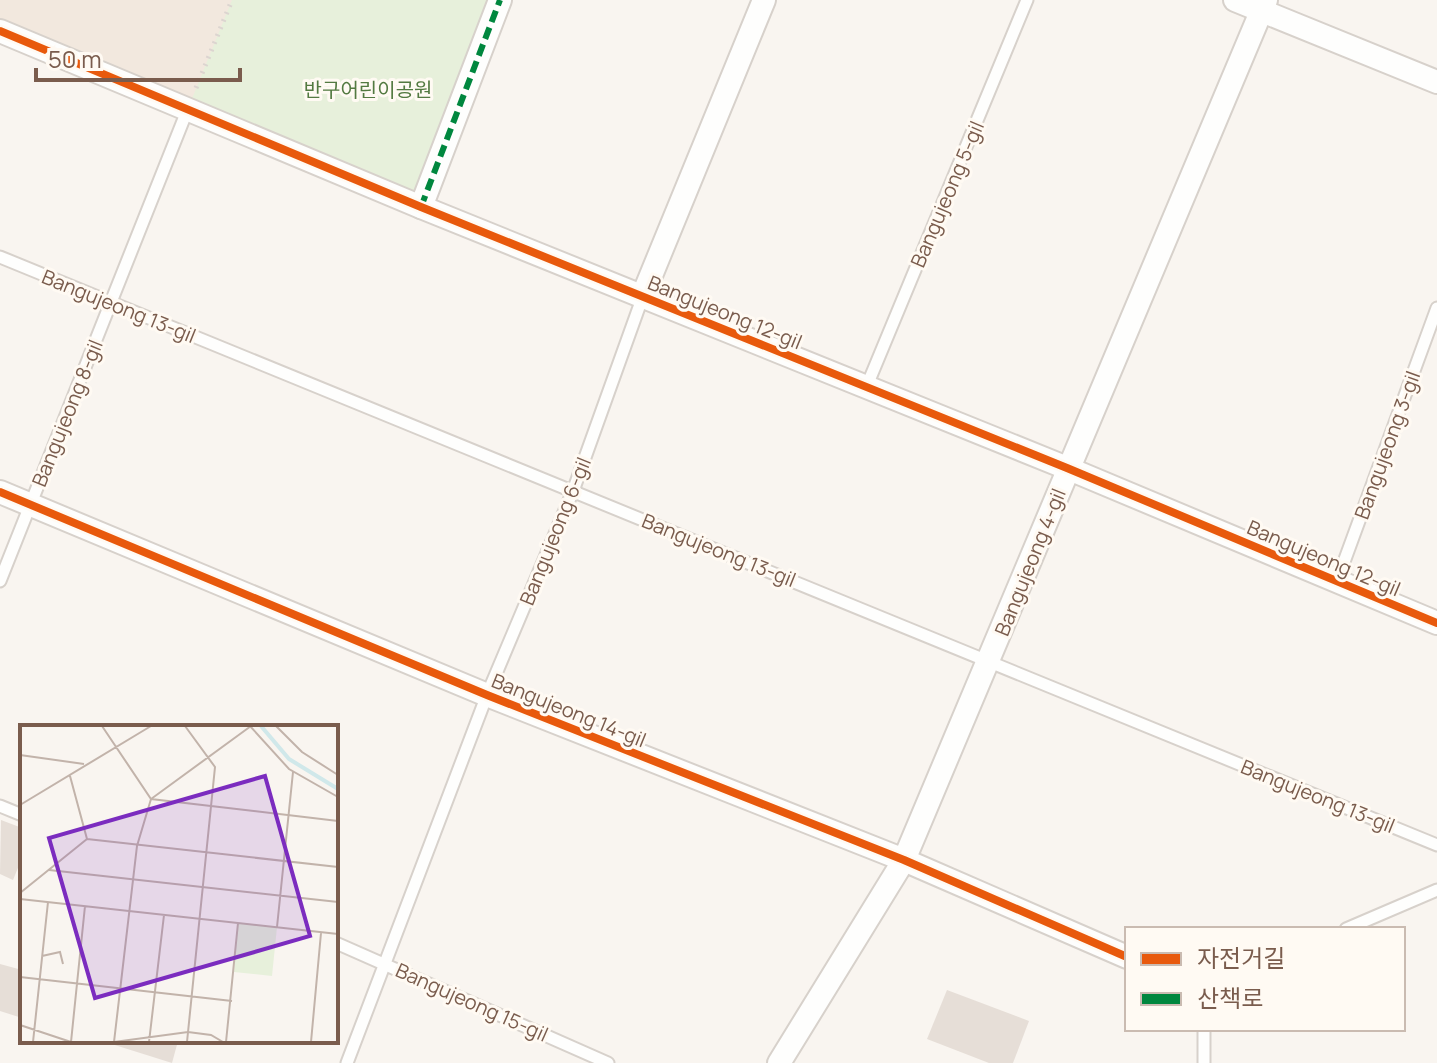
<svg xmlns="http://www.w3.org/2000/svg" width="1437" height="1063" viewBox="0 0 1437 1063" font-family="Manrope,'Noto Sans KR',sans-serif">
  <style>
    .residential { fill: #f2e8de }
    .green { fill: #e7f0db }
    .building { fill: #e6ded7 }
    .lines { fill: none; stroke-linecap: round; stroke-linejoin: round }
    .service-casing { stroke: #d7d1cb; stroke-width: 15 }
    .minor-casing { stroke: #d7d1cb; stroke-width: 26 }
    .path { stroke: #dcd5d0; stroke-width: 5; stroke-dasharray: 2 6; stroke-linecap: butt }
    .service { stroke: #fefefd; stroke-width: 11 }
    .minor { stroke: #fefefd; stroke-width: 22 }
    .quiet { stroke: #00873e; stroke-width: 6; stroke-dasharray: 12 6; stroke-linecap: butt }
    .cycleway-casing { stroke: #fffaf3; stroke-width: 13 }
    .cycleway { stroke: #e8590c; stroke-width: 8 }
    .labels { text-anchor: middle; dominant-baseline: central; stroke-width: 6; stroke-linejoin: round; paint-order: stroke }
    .park-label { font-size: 20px; fill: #537a41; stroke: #fffaf3 }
    .street-label { font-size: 20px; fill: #7a5c4d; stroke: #fffaf3 }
    .inset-river { fill: none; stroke: #d0e8ea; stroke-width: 4 }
    .inset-road { fill: none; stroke: #c2b3aa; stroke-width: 2 }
    .view { fill: #7b2cbf; fill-opacity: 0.15; stroke: #7b2cbf; stroke-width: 4 }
    .inset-edge { fill: none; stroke: #7a5c4d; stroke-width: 4 }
  </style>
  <rect width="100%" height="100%" fill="#f9f5f0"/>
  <!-- residential -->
  <path class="residential" d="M0 0H507L421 207 0 31Z"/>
  <!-- green -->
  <path class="green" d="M232 0H500L421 207 187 111Z"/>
  <!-- building -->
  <g class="building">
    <path d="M1 820 22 828V858L13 880 0 874Z"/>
    <path d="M0 964 22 970V1018L0 1011Z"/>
    <path d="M947 990 1029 1021 1013 1063H989L927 1039Z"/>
    <path d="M102 1041H178L172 1063Z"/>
  </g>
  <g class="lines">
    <!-- service casing -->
    <g class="service-casing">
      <g id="service">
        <path d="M0 257 1437 845"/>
        <path d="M866 388 1027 0"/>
        <path d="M0 581 187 111"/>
        <path d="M1337 581 1437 308"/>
        <path d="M0 806 22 815"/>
        <path d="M1346 929 1437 890"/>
        <path d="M336 943 608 1063"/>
        <path d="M1204 1029V1063"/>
        <path d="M347 1063 487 695 573 491 643 296"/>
      </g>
    </g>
    <!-- minor casing -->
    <g class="minor-casing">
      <g id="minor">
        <path d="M1235 0 1437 82"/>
        <path d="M0 31 421 207 1067 468 1437 623"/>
        <path d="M421 207 500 0"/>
        <path d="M643 295 764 0"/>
        <path d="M0 492 487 695 904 860 1127 957"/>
        <path d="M779 1063 904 860 1266 0"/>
      </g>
    </g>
    <!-- path -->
    <path class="path" d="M196 88 232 0"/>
    <!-- service -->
    <use href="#service" class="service"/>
    <!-- minor -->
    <use href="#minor" class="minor"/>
    <!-- quiet -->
    <path class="quiet" d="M421 207 500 0"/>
    <!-- cycleway casing -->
    <g class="cycleway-casing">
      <g id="cycleway">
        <path d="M0 31 421 207 1067 468 1437 623"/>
        <path d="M0 492 487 695 904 860 1127 957"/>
      </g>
    </g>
    <!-- cycleway -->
    <use href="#cycleway" class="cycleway"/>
  </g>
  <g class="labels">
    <!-- park labels -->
    <g class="park-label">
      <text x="368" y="89">반구어린이공원</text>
    </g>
    <!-- street labels -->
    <g class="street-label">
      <text transform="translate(947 194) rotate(-67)">Bangujeong 5-gil</text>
      <text transform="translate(119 306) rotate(22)">Bangujeong 13-gil</text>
      <text transform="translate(725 312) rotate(22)">Bangujeong 12-gil</text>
      <text transform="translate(67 413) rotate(-68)">Bangujeong 8-gil</text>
      <text transform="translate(1387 445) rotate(-70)">Bangujeong 3-gil</text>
      <text transform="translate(555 531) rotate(-68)">Bangujeong 6-gil</text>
      <text transform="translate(719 550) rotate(22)">Bangujeong 13-gil</text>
      <text transform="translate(1324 558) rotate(23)">Bangujeong 12-gil</text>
      <text transform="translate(1030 562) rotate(-68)">Bangujeong 4-gil</text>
      <text transform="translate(569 710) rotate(22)">Bangujeong 14-gil</text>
      <text transform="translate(1318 796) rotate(22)">Bangujeong 13-gil</text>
      <text transform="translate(472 1002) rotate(24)">Bangujeong 15-gil</text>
    </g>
  </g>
  <!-- overview -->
  <g transform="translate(20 725)">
    <rect width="318" height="318" fill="#f9f5f0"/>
    <path d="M218 198 257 202 252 251 214 247Z" fill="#e7f0db"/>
    <path class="inset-river" d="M241 1 269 34 318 64"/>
    <path class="inset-road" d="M82 1 131 74 318 96M165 1 195 42 167 317M230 1 269 44 318 72M256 1 282 27 318 50M0 30 64 39M50 51 67 114M0 80 131 1M67 114 318 142M29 145 318 177M0 168 67 114M0 174 318 209M257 202 273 47M22 231 40 227 43 239M0 252 212 276M0 300 51 317M13 317 28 177M51 317 65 181M94 317 117 121 131 74 231 1M94 317 168 307 191 310 203 317M129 317 144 190M206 317 218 198M291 317 301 208"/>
    <path class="view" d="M245 51 290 211 75 273 29 113Z"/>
    <rect width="318" height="318" class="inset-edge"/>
  </g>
  <!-- legend -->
  <rect x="1125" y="927" width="280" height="104" fill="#fffaf3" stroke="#cabbb1" stroke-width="2"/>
  <rect x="1141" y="953" width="40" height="12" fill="#e8590c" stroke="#cabbb1" stroke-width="2"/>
  <text x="1197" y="967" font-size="24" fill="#7a5c4d">자전거길</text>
  <rect x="1141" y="993" width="40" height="12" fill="#00873e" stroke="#cabbb1" stroke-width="2"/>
  <text x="1197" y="1007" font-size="24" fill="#7a5c4d">산책로</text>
  <!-- scale -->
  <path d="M36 68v12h204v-12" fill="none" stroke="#7a5c4d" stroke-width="4"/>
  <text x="48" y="68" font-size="24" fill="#7a5c4d" stroke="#fffaf3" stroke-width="6" paint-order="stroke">50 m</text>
</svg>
